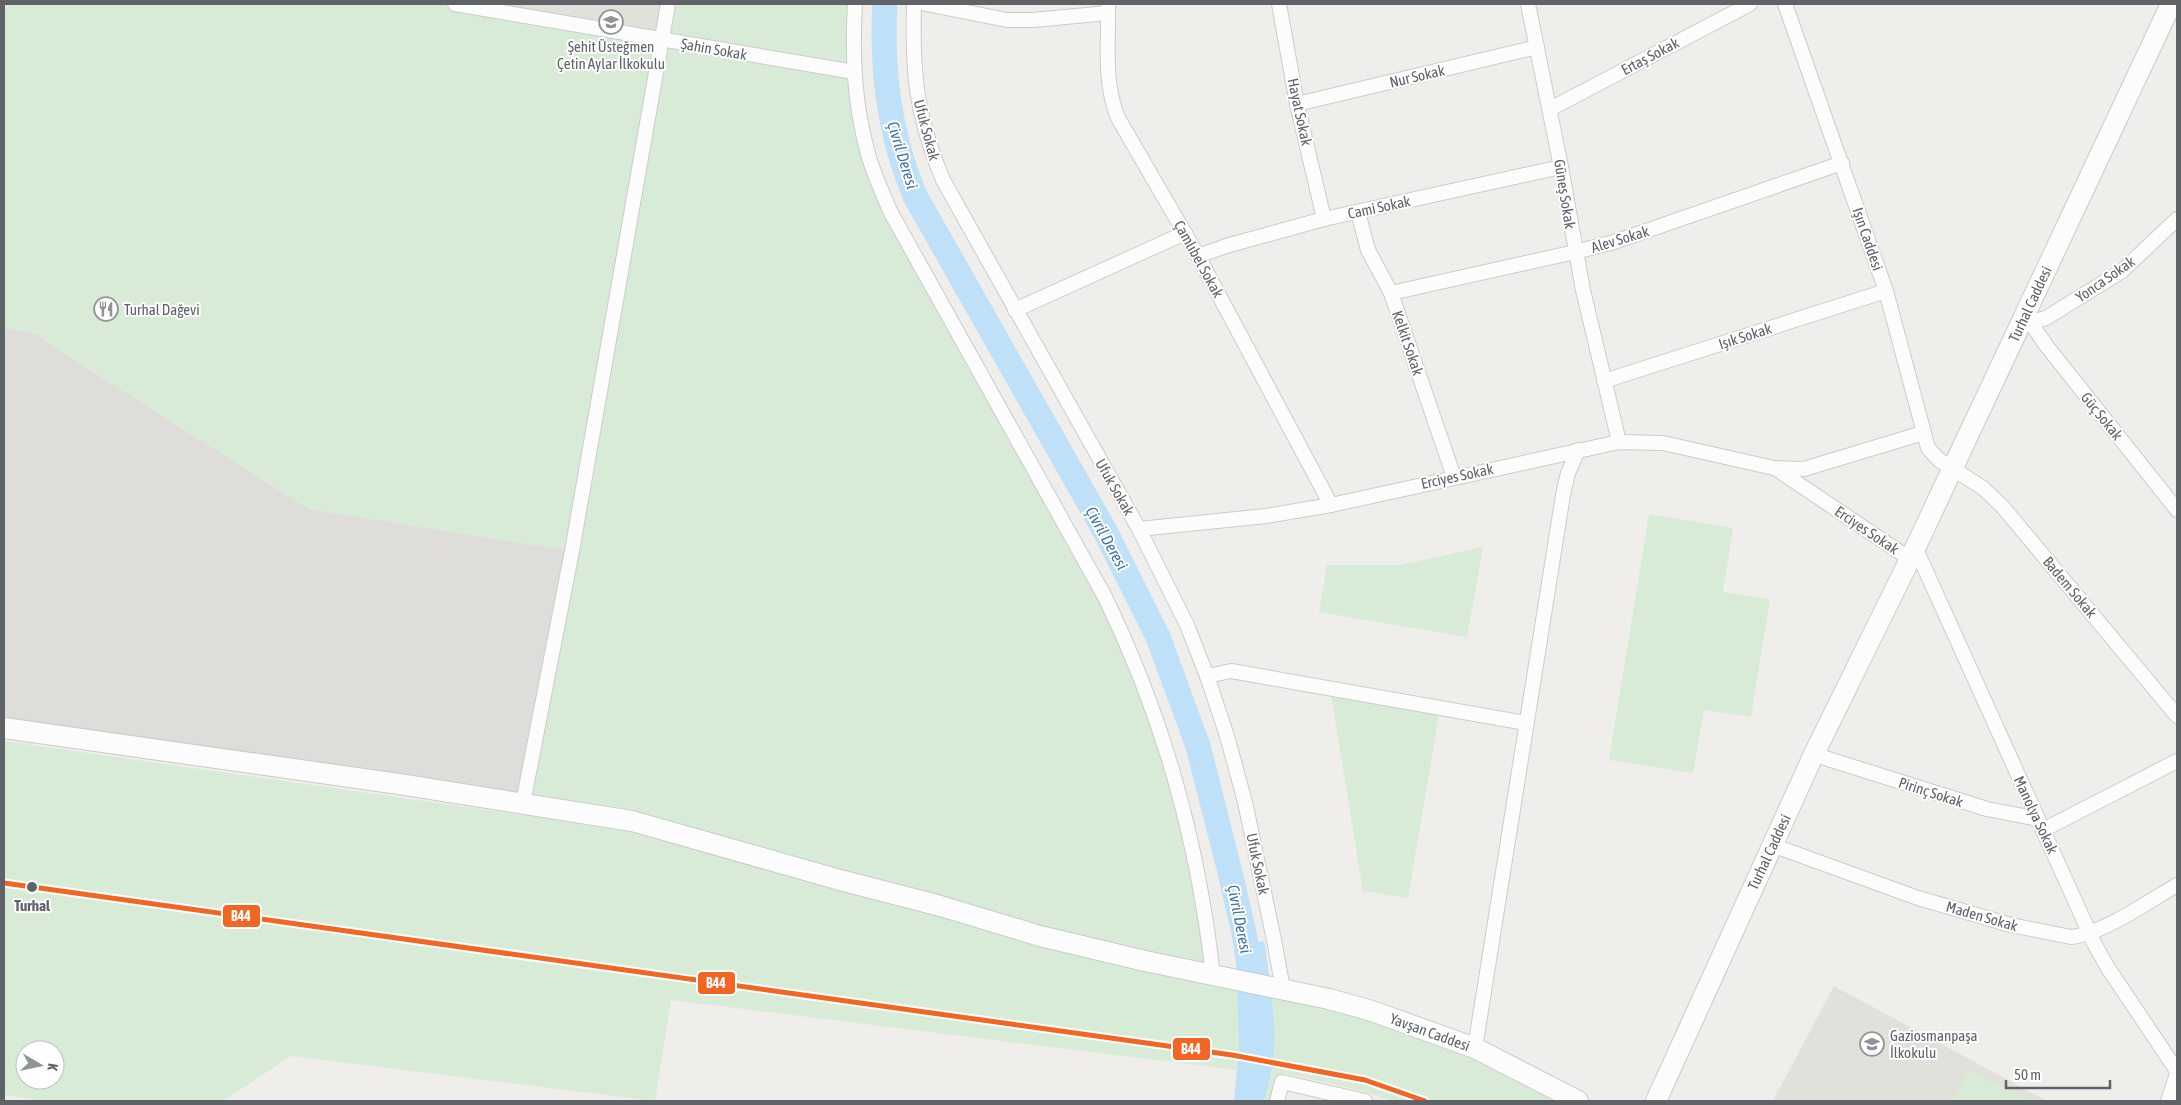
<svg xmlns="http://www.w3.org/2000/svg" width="2181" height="1105" viewBox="0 0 2181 1105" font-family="'Asap Condensed',sans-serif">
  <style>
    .industrial { fill: #dfddda }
    .education { fill: #e2e0da }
    .green { fill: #d8ebd6; fill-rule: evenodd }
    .water { fill: #bfe0f9 }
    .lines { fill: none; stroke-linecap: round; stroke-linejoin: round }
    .river { stroke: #bfe0f9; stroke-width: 25 }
    .street-casing { stroke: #cbcccc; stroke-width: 16 }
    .secondary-casing { stroke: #cacacb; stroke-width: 22 }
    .street { stroke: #fdfcfc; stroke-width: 14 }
    .secondary { stroke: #fdfcfc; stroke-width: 20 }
    .rail-1-casing { stroke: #fff; stroke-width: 9 }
    .rail-1 { stroke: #f26522; stroke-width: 5 }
    .stop-dot { fill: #5f6368; stroke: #fff; stroke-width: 2 }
    .labels { text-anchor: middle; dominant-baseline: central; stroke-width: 4; stroke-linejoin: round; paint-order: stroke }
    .poi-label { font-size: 15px; fill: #5f6368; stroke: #fff; text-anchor: start }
    .street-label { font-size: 15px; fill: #5f6368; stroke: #fff }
    .stop-label { font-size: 15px; font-weight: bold; fill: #5f6368; stroke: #fff }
    .water-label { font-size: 16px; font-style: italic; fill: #4174aa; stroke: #fff }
    .line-badge { stroke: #fff; stroke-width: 2 }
    .badge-label { font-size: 14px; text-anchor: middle; font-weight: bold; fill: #fff }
  </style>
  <rect width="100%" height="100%" fill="#efeeea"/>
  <!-- industrial -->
  <path class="industrial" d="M4 328 37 333 51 345 309 509 572 551 523 803 4 728Z"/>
  <!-- education -->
  <g class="education">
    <path d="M455 4H668L661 40Z"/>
    <path d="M1834 986 2047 1101H1773Z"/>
  </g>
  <!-- green -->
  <g class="green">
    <path d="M4 4H455L661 40 668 4H855L854 72 878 183 1081 552 1169 754 1213 976 1238 980 1239 1048 1237 1070 671 1000 655 1101 291 1056 223 1101H46L4 1095V741L522 815 571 551 309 509 51 345 37 333 4 328ZM25 1050H55V1080H25Z"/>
    <path d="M1649 514 1733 528 1723 592 1770 599 1751 717 1704 710 1693 773 1609 760Z"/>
    <path d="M1483 547 1467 637 1319 612 1327 565H1400Z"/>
    <path d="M1330 689 1440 708 1408 898 1363 891Z"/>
    <path d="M1273 997 1329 999 1555 1089 1549 1101H1393L1363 1091 1284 1073 1277 1101H1264L1274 1053Z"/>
    <path d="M1969 1070 2030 1101H1953Z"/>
  </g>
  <!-- water -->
  <path class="water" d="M1264 941C1270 978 1276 1015 1274 1052 1273 1069 1268 1085 1264 1101H1234L1239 1048 1236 946Z"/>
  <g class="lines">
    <!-- river -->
    <path class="river" d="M885 4C881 71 889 134 915 196L1105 531 1158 637 1198 746 1229 868 1244 933 1251 978"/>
    <!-- street casing -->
    <g class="street-casing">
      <g id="street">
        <path d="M455 4 854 72"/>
        <path d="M855 4C852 52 854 102 867 150 872 171 882 191 890 211L1105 597C1164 719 1198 841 1213 976"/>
        <path d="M914 4C912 72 916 116 943 180L1139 529 1187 625 1207 676 1227 736 1245 802 1274 940 1283 989"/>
        <path d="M926 4 1007 20H1033L1108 13"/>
        <path d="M1108 4C1109 43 1103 81 1118 118L1198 256 1331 505"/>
        <path d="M1279 4 1297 104 1324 219"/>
        <path d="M1528 4 1561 167 1583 290 1619 442"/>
        <path d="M1785 4 1886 291 1928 448 1939 460 1983 488 2002 506 2177 716"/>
        <path d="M1297 104 1537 47"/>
        <path d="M1550 109 1750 4"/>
        <path d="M1358 212 1368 250 1391 293 1454 477"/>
        <path d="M1198 256 1226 246 1324 219 1561 167"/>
        <path d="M1391 293 1575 252 1614 242 1842 163"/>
        <path d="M1015 310 1185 233"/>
        <path d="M2023 318 2035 321 2046 318 2122 271 2177 219"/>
        <path d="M2029 320 2045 344 2177 510"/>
        <path d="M1604 381 1886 291"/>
        <path d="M1775 468 1910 559"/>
        <path d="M1139 529 1266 516 1331 505 1619 442 1663 443 1774 468 1804 469 1923 433"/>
        <path d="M1915 547 2094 943 2108 968 2177 1071"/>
        <path d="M1207 676 1231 671 1526 723"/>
        <path d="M1825 758 1987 809 2038 819"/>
        <path d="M523 803 572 551 668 4"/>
        <path d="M2043 830 2177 761"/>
        <path d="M1783 849 1918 898 2011 925 2071 937C2103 934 2149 901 2177 885"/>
        <path d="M1475 1048 1563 495 1568 473 1578 450"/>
        <path d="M1277 1101 1282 1082 1365 1101"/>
        <path d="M2168 1101 2177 1074"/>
      </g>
    </g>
    <!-- secondary casing -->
    <g class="secondary-casing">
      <g id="secondary">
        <path d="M4 728 399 784 632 821 840 880 937 905 1040 936 1145 961 1329 999 1372 1011 1475 1048 1578 1101"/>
        <path d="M1656 1101 1814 754 1910 559 2171 4"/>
      </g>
    </g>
    <!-- street -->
    <use href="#street" class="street"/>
    <!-- secondary -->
    <use href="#secondary" class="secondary"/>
    <!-- rail-1 casing -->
    <g class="rail-1-casing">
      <path id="rail-1" d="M4 883 1232 1055 1365 1080 1425 1101"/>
    </g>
    <!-- rail-1 -->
    <use href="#rail-1" class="rail-1"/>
  </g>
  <!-- icons -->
  <defs>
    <g id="school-ring" transform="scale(1.25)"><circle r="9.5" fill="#fff" stroke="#919496" stroke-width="1.5"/><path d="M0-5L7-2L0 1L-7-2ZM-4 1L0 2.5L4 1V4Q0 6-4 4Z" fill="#919496"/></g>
    <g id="restaurant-ring" transform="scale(1.25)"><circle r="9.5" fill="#fff" stroke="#919496" stroke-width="1.5"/><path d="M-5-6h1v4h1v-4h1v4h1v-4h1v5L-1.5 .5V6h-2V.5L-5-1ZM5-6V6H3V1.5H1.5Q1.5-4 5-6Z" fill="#919496"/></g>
  </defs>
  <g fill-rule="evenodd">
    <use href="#school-ring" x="611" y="22"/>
    <use href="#restaurant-ring" x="106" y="309"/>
    <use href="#school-ring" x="1872" y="1044"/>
  </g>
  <!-- markers -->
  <circle class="stop-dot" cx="32" cy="887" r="6"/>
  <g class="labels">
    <!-- poi labels -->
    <g class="poi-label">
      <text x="611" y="46" text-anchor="middle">Şehit Üsteğmen<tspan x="611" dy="17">Çetin Aylar İlkokulu</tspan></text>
      <text x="124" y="309">Turhal Dağevi</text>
      <text x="1890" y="1035">Gaziosmanpaşa<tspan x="1890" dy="17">İlkokulu</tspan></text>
    </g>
    <!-- street labels -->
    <g class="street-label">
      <text transform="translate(714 49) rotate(10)">Şahin Sokak</text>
      <text transform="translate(1650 56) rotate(-28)">Ertaş Sokak</text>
      <text transform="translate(1417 76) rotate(-13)">Nur Sokak</text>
      <text transform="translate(1300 112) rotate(78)">Hayat Sokak</text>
      <text transform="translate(927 130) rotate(75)">Ufuk Sokak</text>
      <text transform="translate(1565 194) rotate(81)">Güneş Sokak</text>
      <text transform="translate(1379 207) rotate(-12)">Cami Sokak</text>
      <text transform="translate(1620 239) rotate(-17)">Alev Sokak</text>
      <text transform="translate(1868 239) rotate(71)">Işın Caddesi</text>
      <text transform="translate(1199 259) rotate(61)">Çamlıbel Sokak</text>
      <text transform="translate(2105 279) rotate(-35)">Yonca Sokak</text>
      <text transform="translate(2030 304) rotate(-65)">Turhal Caddesi</text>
      <text transform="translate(1745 336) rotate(-18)">Işık Sokak</text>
      <text transform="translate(1408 343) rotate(71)">Kelkit Sokak</text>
      <text transform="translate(2102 416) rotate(51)">Güç Sokak</text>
      <text transform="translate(1457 476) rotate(-12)">Erciyes Sokak</text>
      <text transform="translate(1115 487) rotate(60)">Ufuk Sokak</text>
      <text transform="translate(1867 530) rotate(34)">Erciyes Sokak</text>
      <text transform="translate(2070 587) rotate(50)">Badem Sokak</text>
      <text transform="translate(1931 792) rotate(18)">Pirinç Sokak</text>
      <text transform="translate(2036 815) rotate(65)">Manolya Sokak</text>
      <text transform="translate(1769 852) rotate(-65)">Turhal Caddesi</text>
      <text transform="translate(1258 864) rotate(78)">Ufuk Sokak</text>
      <text transform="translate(1982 916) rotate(16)">Maden Sokak</text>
      <text transform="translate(1430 1032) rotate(20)">Yavşan Caddesi</text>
    </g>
    <!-- stop labels -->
    <g class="stop-label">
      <text x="32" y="905">Turhal</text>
    </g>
    <!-- water labels -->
    <g class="water-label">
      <text transform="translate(903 155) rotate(73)">Çivril Deresi</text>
      <text transform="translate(1107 538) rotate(61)">Çivril Deresi</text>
      <text transform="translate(1240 919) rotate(79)">Çivril Deresi</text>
    </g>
  </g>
  <g class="line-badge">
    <rect x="222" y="904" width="39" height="24" rx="5" fill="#f26522"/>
    <rect x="697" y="971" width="39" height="24" rx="5" fill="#f26522"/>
    <rect x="1172" y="1037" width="39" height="24" rx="5" fill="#f26522"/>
  </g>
  <g class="badge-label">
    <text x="241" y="921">B44</text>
    <text x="716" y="988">B44</text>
    <text x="1191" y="1054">B44</text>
  </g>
  <!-- border -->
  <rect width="2181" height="1105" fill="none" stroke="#5f6368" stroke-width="10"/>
  <!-- north arrow -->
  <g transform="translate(40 1065) rotate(99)"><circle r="24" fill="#ffffff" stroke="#bfc1c3"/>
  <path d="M0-4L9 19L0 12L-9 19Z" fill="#919496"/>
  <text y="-8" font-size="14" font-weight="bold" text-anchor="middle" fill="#5f6368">K</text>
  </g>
  <!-- scale -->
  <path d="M2006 1080v8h104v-8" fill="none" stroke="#5f6368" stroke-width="2.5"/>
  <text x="2014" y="1080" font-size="15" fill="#5f6368" stroke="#ffffff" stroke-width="4" paint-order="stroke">50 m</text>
</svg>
